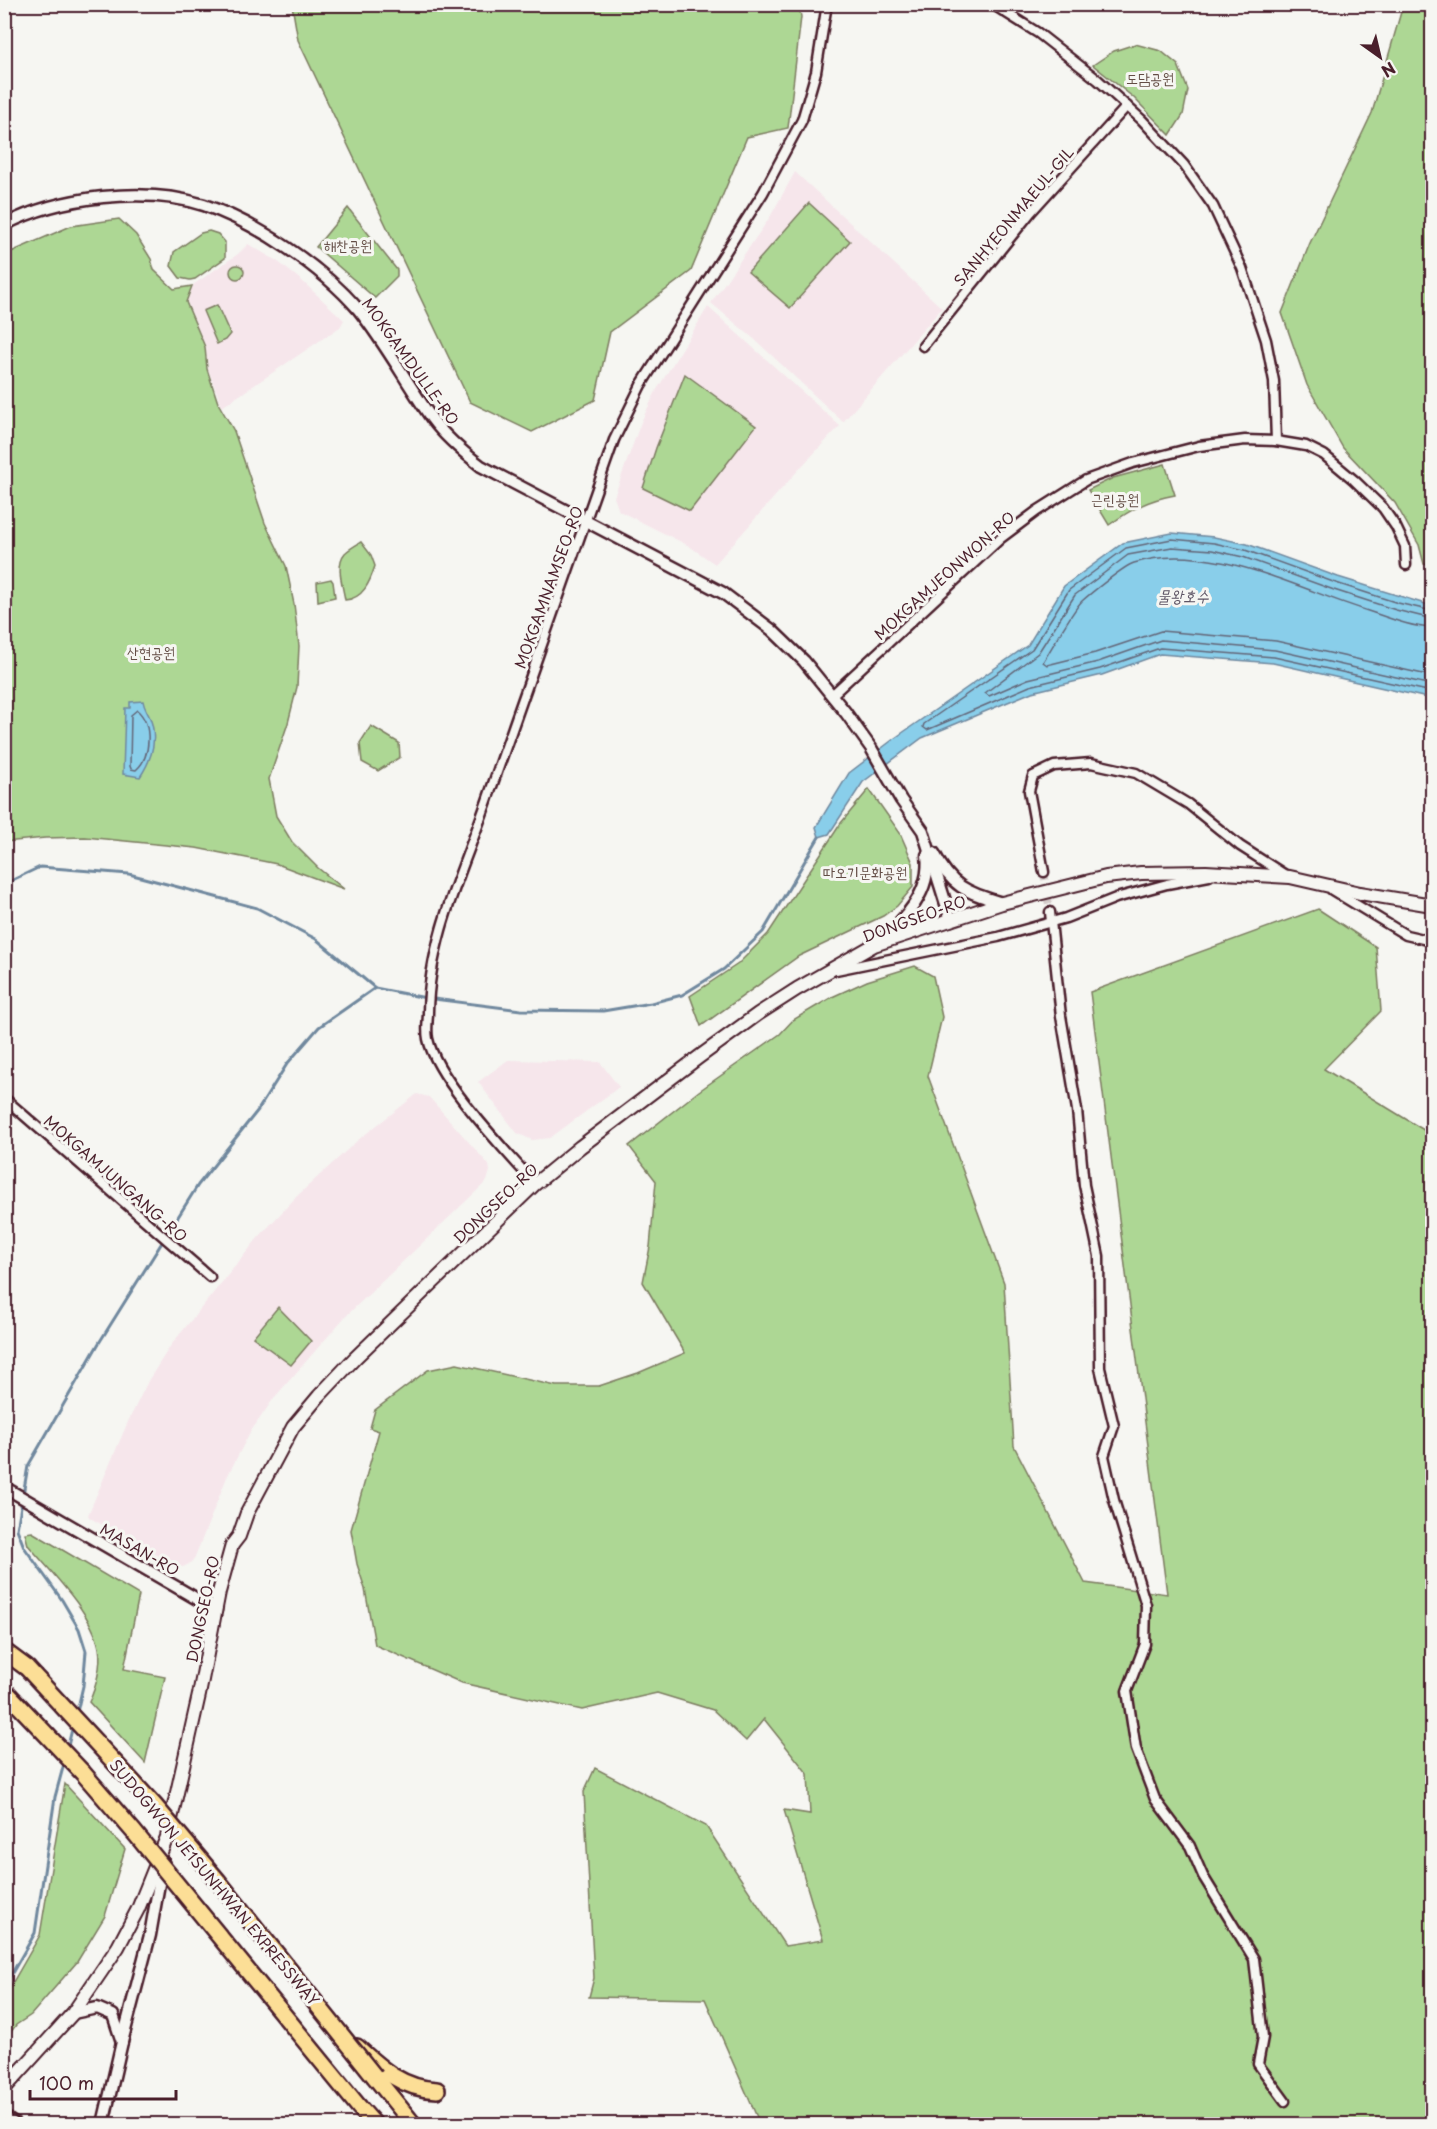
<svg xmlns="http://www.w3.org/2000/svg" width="1437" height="2129" viewBox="0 0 1437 2129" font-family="'Playpen Sans','Poor Story',sans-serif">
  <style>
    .built { fill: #f6e6eb }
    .green { fill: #add794; stroke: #7c7b60; stroke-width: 1.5 }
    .water { fill: #89ceea; stroke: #70889e; stroke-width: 1.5 }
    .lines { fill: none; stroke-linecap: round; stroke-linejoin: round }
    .shore { stroke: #636577; stroke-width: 1.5 }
    .stream { stroke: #70889e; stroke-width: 3 }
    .minor-tunnel { stroke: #d4cbca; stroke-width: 8; stroke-dasharray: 8 4; stroke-linecap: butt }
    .minor-casing { stroke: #4a1f2b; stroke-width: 13 }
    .tertiary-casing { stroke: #4a1f2b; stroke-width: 15 }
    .secondary-casing { stroke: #4a1f2b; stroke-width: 16 }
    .motorway-casing { stroke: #4a1f2b; stroke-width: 20 }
    .minor { stroke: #f6f6f2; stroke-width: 8 }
    .tertiary { stroke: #f6f6f2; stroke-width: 10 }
    .secondary { stroke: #f6f6f2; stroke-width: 12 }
    .motorway { stroke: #fcde96; stroke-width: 15 }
    .motorway-bridge-casing { stroke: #4a1f2b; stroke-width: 20; stroke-linecap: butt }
    .motorway-bridge { stroke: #fcde96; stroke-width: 15 }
    .labels { text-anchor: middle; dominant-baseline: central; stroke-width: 6; stroke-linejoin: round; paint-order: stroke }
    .park-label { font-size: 15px; fill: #634d45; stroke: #f6f6f2 }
    .street-label { font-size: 15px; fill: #4a1f2b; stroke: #f6f6f2 }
    .water-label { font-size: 16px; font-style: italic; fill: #5d5464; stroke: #f6f6f2 }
  </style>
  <rect width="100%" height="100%" fill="#f6f6f2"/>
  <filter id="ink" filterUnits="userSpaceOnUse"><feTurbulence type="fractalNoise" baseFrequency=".0167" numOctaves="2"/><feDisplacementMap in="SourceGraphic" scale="12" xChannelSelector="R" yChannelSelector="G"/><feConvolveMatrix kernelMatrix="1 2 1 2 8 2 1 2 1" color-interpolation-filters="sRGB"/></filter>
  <g filter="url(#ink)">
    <!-- built -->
    <g class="built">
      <path d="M795 172 942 308 843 422 753 338 711 303 770 217Z"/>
      <path d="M248 244 277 261 301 280 344 320 340 327 222 407 208 369 206 347 187 302 193 285 238 254Z"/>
      <path d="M708 307 840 426 801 467 715 564 689 546 619 511 614 497 641 422 656 391Z"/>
      <path d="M508 1060 600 1062 619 1087 550 1138 532 1140 517 1133 478 1082Z"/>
      <path d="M417 1094 429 1097 489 1165 490 1171 487 1181 344 1318 274 1398 249 1434 227 1477 194 1559 189 1564 183 1567 177 1566 90 1518 88 1515 127 1424 148 1381 171 1345 258 1238 296 1197 358 1140Z"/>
    </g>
    <!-- green -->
    <g class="green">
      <path d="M292 5H799L801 17 788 128 747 137 691 271 610 332 595 400 532 432 470 402 298 40Z"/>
      <path d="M1403 5H1432V565L1424 564 1419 545 1395 503 1343 448 1307 385 1282 313 1310 243 1372 113Z"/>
      <path d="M1135 44 1161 51 1178 65 1188 90 1183 115 1170 135 1134 98 1093 65 1114 51Z"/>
      <path d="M809 203 850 241 790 308 748 272Z"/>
      <path d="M348 208 397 270V276L375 298 316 247Z"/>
      <path d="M119 219 136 235 151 259 154 270 174 289 192 286 186 302 205 347 207 369 218 403 234 431 265 523 286 566 294 604 299 646 297 687 288 723 269 779 276 816 292 842 318 868 344 889 277 864 196 848 85 837 45 838 5 842 4 356 10 348 5 339 4 255 71 226Z"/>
      <path d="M209 231 218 234 225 242V258L195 279 190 280 180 278 171 266 174 252 201 233Z"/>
      <circle cx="237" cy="272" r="7"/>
      <path d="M217 305 230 334 225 340 217 344 203 311Z"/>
      <path d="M685 374 756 426 690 511 643 488 656 448Z"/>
      <path d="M1165 464 1175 495C1147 500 1132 509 1109 525L1088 490 1113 478Z"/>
      <path d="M361 542 371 555 375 566C370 582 363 599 345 600 343 587 335 564 345 553 349 549 356 545 361 542Z"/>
      <path d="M331 579 333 582 335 597 318 601 317 582Z"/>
      <path d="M371 726 399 743 400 757 378 771 362 762 360 743Z"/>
      <path d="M869 789 900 833 913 863V887L897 906 883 916 799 956 701 1026 690 996 738 964 768 934 841 823Z"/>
      <path d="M1318 909 1376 947 1381 1011 1324 1069 1432 1135V2124H760L705 1999 589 1997 594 1978 584 1792 595 1768 706 1826 785 1946 823 1940 784 1810 810 1814 808 1774 764 1719 746 1741 713 1710 657 1693 582 1710 462 1683 375 1645 365 1589 357 1564 351 1530 379 1431 370 1428 375 1410 428 1370 457 1364 556 1386H599L638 1373 685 1353 643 1282 650 1247 656 1181 629 1146 699 1091 780 1034 793 1020 832 997 867 981 915 966 933 976 942 1017 928 1076 1004 1283 1014 1446 1085 1583 1167 1594 1090 992Z"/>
      <path d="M278 1307 311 1341 291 1365 253 1337Z"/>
      <path d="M32 1532 139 1595 124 1669 165 1677 145 1763 89 1702C96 1688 102 1664 99 1648 92 1612 51 1572 28 1545L25 1533Z"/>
      <path d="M65 1784 125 1849 105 1916 77 1962 31 2015 16 2025 5 2040V1996L40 1935Z"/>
    </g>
    <!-- water -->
    <g class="water">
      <path d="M1172 533 1214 537 1247 544 1338 577 1432 606V699L1273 663 1160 654 1102 675 1032 692 922 738 863 782 829 834 819 837 816 827 849 773 895 738 1028 645 1064 586 1123 543Z"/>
      <path d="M143 701C144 708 147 711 150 718 158 739 152 759 140 777L123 774 125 708H130V702Z"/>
    </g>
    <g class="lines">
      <!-- shore -->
      <g class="shore">
        <path d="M1432 611 1398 603 1336 583 1245 550 1214 543 1172 539 1126 548 1069 590 1032 649 924 724 923 727 927 730 1030 686 1100 669 1160 648 1274 657 1432 692"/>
        <path d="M1432 619 1396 610 1334 590 1243 557 1212 550 1172 547 1128 555 1075 595 1038 653 985 693 989 696 1028 679 1098 662 1161 640 1275 650 1432 685"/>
        <path d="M1432 628C1409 627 1384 616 1362 609 1294 587 1206 540 1134 563 1124 566 1091 593 1082 601 1072 611 1052 648 1043 662L1047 665 1095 653 1161 631 1276 641 1432 676"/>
        <path d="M137 710C153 724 151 757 136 770L131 769 130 766 131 715Z"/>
      </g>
      <!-- stream -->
      <g class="stream">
        <path d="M4 884 40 867 129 874 257 908 316 939 375 988"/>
        <path d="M77 1712 83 1686 86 1651 79 1629 62 1600 24 1547 17 1529 28 1466 99 1343 198 1185 258 1110 287 1064 319 1027 375 988 426 998 521 1010 603 1011 651 1003 682 995 724 969 763 932 819 837"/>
        <path d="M67 1750 73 1725"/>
        <path d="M4 1987 35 1933 55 1797 65 1760"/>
      </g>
      <!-- minor-tunnel -->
      <path class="minor-tunnel" d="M1044 872 1050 912"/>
      <!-- minor casing -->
      <g class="minor-casing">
        <g id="minor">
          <path d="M992 4 1038 33 1098 80 1142 120 1184 165 1213 206 1242 268 1266 340 1274 381 1276 441"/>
          <path d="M923 346 1031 212 1127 106"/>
          <path d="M832 695 1001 538 1037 511 1086 480 1133 463 1199 446 1245 440 1276 441 1306 446 1324 455 1354 480 1383 508 1396 527 1405 546 1406 565"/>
          <path d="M1044 872 1029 791 1033 776 1054 766 1091 763 1136 773 1188 804 1240 846 1287 876"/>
          <path d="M1332 890 1406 935 1432 941"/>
          <path d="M1050 912 1061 1016 1077 1110 1084 1185 1099 1256 1100 1368 1114 1426 1104 1456 1114 1500 1146 1605 1145 1644 1127 1691 1136 1749 1155 1799 1190 1846 1203 1876 1254 1959 1263 2037 1258 2064 1285 2101"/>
          <path d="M836 970 998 937 1066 918 1116 898 1167 884 1209 876"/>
          <path d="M4 1098 210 1277"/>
          <path d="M535 1184C506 1151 437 1080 428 1039 426 1030 428 1021 428 1012 429 936 465 866 489 795 530 676 573 558 614 440L641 385 763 193 802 120 816 72 827 4"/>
          <path d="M4 2115 16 2124"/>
        </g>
      </g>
      <!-- tertiary casing -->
      <g class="tertiary-casing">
        <g id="tertiary">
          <path d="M4 225C59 196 146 186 204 205 257 223 322 267 358 309 386 344 406 382 432 419 445 437 463 452 481 466L723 593 772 630 804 661 846 713 871 748 901 800 923 831 951 920"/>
          <path d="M934 853C952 888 967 892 1002 903"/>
          <path d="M878 942C904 921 932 892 927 855"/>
          <path d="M4 1487 216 1610"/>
          <path d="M73 2013 97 2008 113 2015 122 2042"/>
          <path d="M103 2124 122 2042 150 1935 163 1861"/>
        </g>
      </g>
      <!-- secondary casing -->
      <g class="secondary-casing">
        <path id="secondary" d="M4 2089 73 2013 118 1947 138 1909 167 1837 199 1695 219 1592 232 1545 239 1536 247 1513 293 1427 319 1396 355 1358 535 1184 580 1147 699 1057 758 1014 797 989 874 945 1002 903 1106 877 1141 873 1206 872 1290 877 1360 893 1432 905"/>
      </g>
      <!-- motorway casing -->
      <g class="motorway-casing">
        <g id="motorway">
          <path d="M4 1651 27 1668"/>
          <path d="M357 2047C381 2069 403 2089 437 2090"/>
          <path d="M375 2077 413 2124"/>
          <path d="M359 2107 374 2124"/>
        </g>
      </g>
      <!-- minor -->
      <use href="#minor" class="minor"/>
      <!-- tertiary -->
      <use href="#tertiary" class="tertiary"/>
      <!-- secondary -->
      <use href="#secondary" class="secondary"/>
      <!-- motorway -->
      <use href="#motorway" class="motorway"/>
      <!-- motorway-bridge casing -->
      <g class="motorway-bridge-casing">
        <g id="motorway-bridge">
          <path d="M27 1668 154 1805 218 1881 375 2077"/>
          <path d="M7 1693 83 1773 134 1832 359 2107"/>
        </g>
      </g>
      <!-- motorway-bridge -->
      <use href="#motorway-bridge" class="motorway-bridge"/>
    </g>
  </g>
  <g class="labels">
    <!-- park labels -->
    <g class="park-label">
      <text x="1150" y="77">도담공원</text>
      <text x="348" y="244">해찬공원</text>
      <text x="1115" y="498">근린공원</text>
      <text x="151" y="651">산현공원</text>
      <text x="865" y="871">따오기문화공원</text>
    </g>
    <!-- street labels -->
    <g class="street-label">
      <text transform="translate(1013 216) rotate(-50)">SANHYEONMAEUL-GIL</text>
      <text transform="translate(411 361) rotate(54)">MOKGAMDULLE-RO</text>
      <text transform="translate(944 575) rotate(-42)">MOKGAMJEONWON-RO</text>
      <text transform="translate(548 587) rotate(-70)">MOKGAMNAMSEO-RO</text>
      <text transform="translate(914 918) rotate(-20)">DONGSEO-RO</text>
      <text transform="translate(116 1178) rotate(41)">MOKGAMJUNGANG-RO</text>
      <text transform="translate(495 1203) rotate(-43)">DONGSEO-RO</text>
      <text transform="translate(140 1549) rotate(30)">MASAN-RO</text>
      <text transform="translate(202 1609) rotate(-78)">DONGSEO-RO</text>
      <text transform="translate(215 1882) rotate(50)">SUDOGWON JE1SUNHWAN EXPRESSWAY</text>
    </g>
    <!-- water labels -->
    <g class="water-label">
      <text x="1183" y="595">물왕호수</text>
    </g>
  </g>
  <!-- margin -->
  <rect width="1437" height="2129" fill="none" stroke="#f6f6f2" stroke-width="24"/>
  <rect x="12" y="12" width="1413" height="2105" fill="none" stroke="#4a1f2b" stroke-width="2" filter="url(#ink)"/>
  <!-- north arrow -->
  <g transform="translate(1380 57) rotate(146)" stroke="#f6f6f2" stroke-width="4.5" paint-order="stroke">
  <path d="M0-4.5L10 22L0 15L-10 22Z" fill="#4a1f2b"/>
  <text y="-9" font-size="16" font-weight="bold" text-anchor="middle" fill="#4a1f2b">N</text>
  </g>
  <!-- scale -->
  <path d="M30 2090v9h146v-9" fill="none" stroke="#4a1f2b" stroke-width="3"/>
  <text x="39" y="2090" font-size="18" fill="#4a1f2b" stroke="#f6f6f2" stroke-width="4.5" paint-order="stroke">100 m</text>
</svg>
